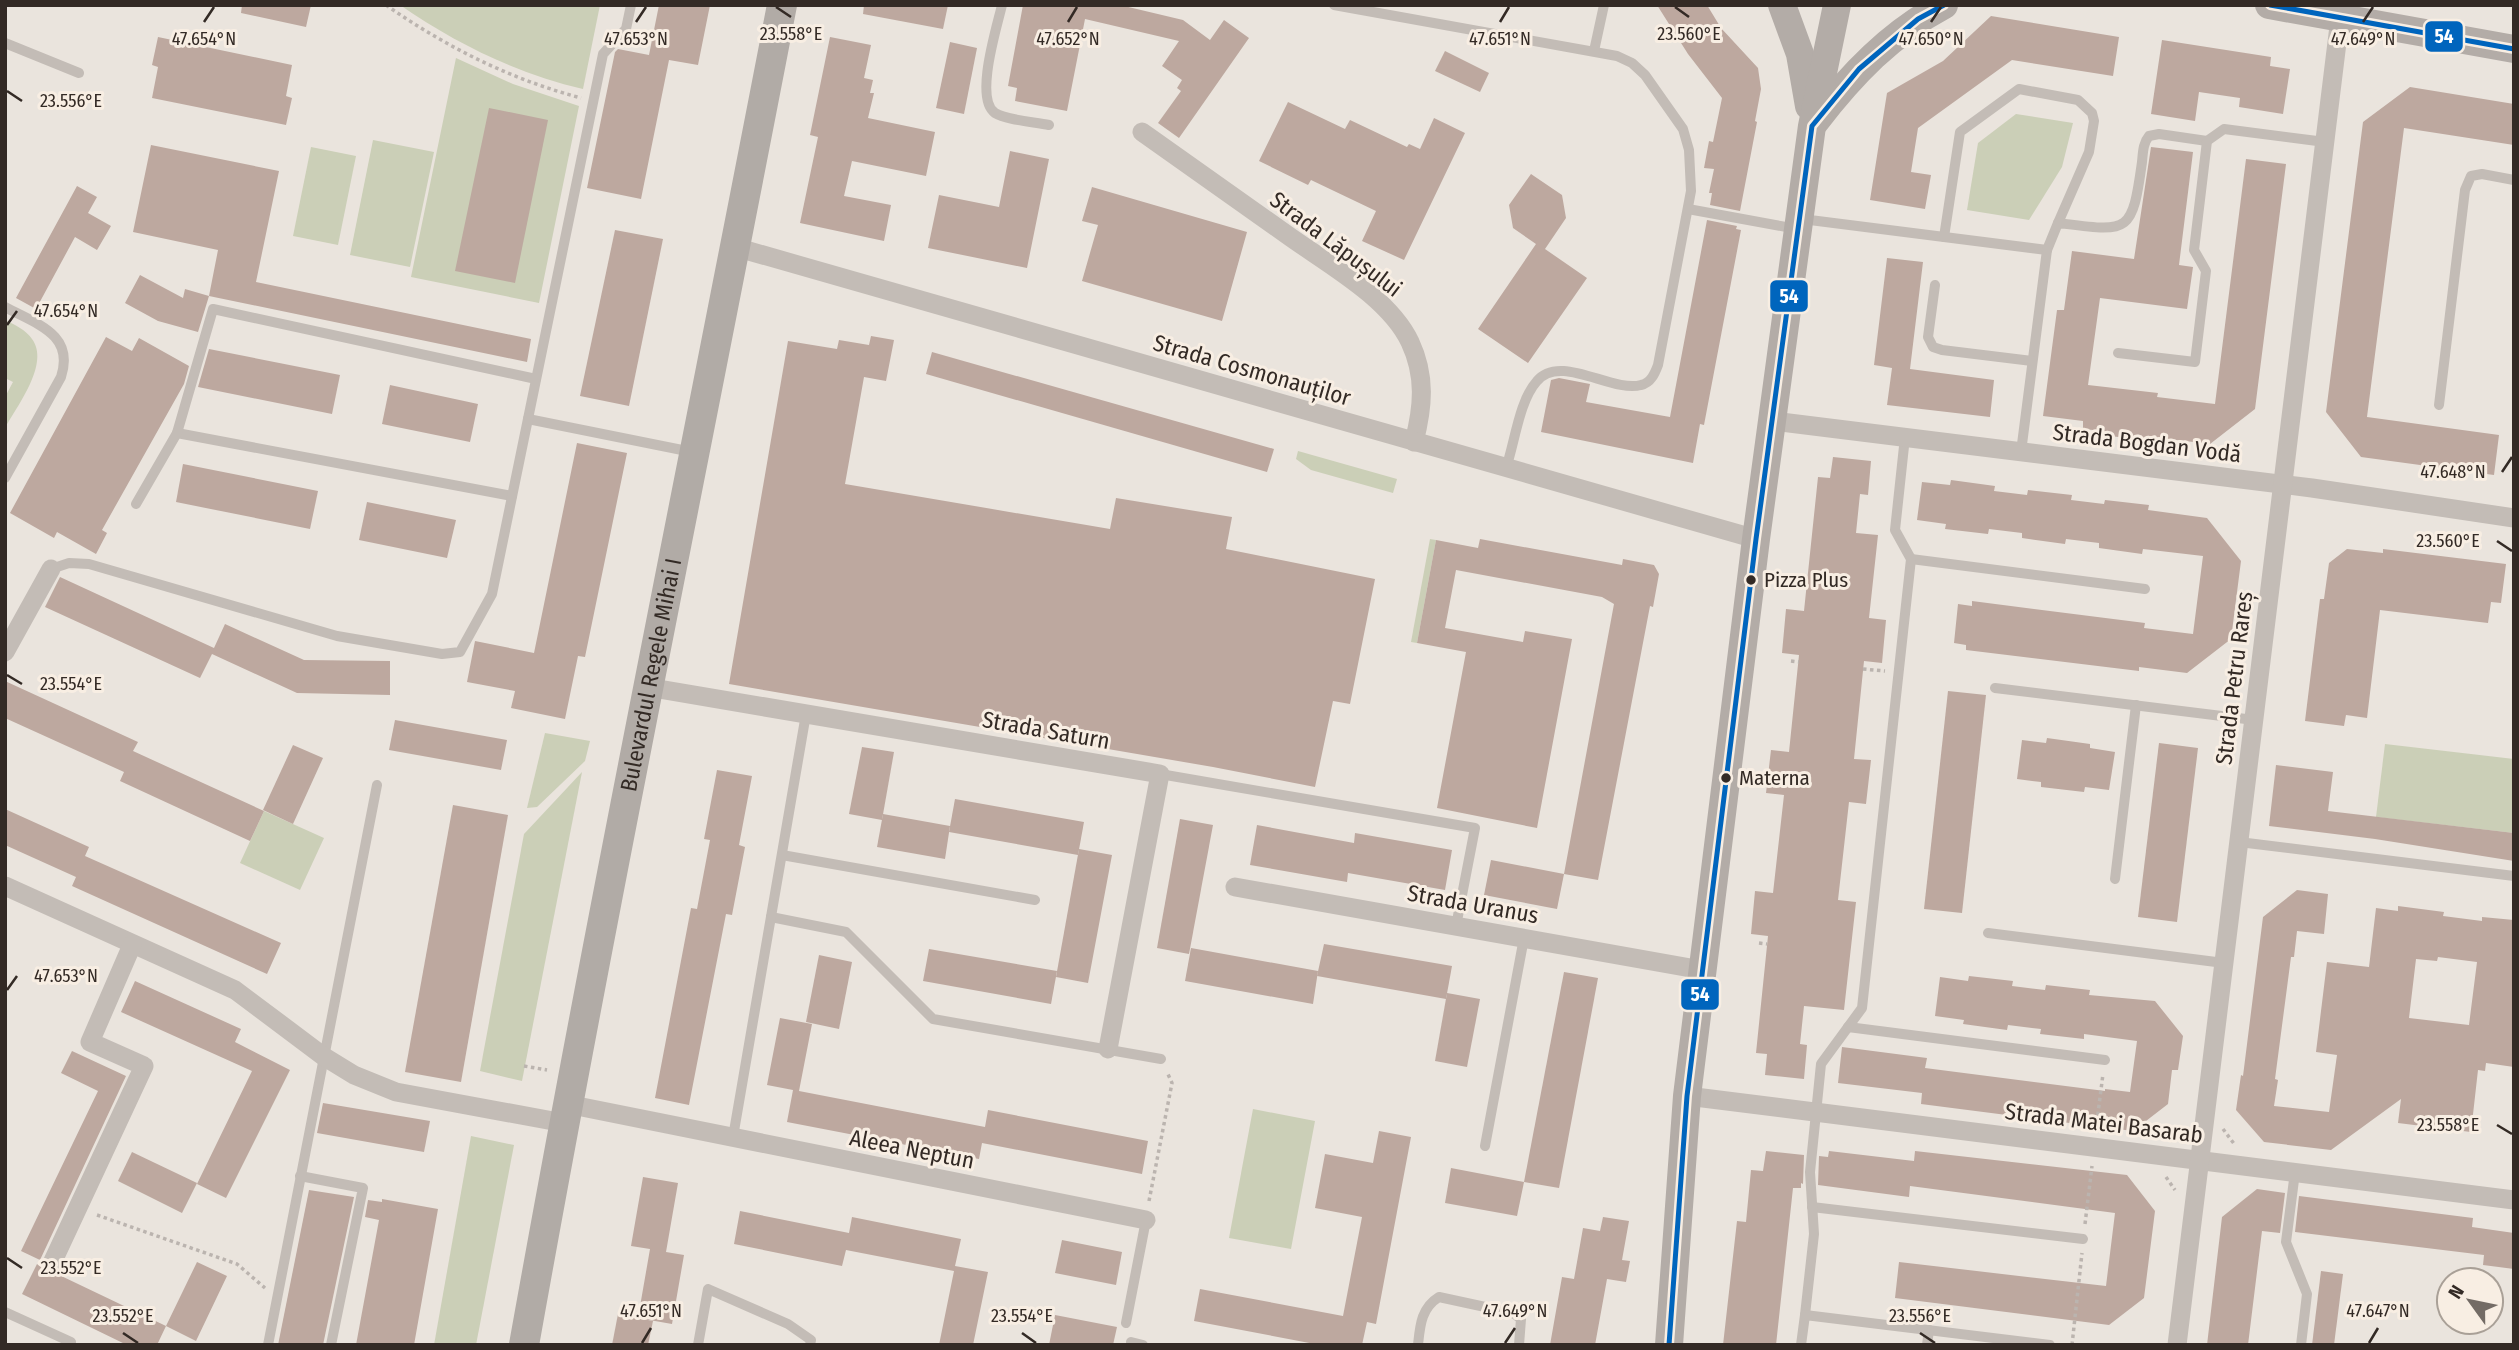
<svg xmlns="http://www.w3.org/2000/svg" width="2519" height="1350" viewBox="0 0 2519 1350" font-family="'Fira Sans Condensed',sans-serif">
  <style>
    .green { fill: #cbcfb7 }
    .building { fill: #bda89f; fill-rule: evenodd }
    .lines { fill: none; stroke-linecap: round; stroke-linejoin: round }
    .path { stroke: #bbb4af; stroke-width: 3.5; stroke-dasharray: 3.5 3.5; stroke-linecap: butt }
    .lane { stroke: #c3bcb6; stroke-width: 10 }
    .street { stroke: #c3bcb6; stroke-width: 19 }
    .secondary { stroke: #b3aca7; stroke-width: 28 }
    .primary { stroke: #b1aba6; stroke-width: 30 }
    .bus-1-casing { stroke: #f8eee3; stroke-width: 10 }
    .bus-1 { stroke: #0065bd; stroke-width: 5 }
    .ticks { fill: none; stroke: #332a25; stroke-width: 2.5 }
    .bus-dot { fill: #332a25; stroke: #f8eee3; stroke-width: 2.5 }
    .labels { text-anchor: middle; dominant-baseline: central; stroke-width: 6; stroke-linejoin: round; paint-order: stroke }
    .bus-label { font-size: 21px; fill: #332a25; stroke: #f8eee3; text-anchor: start }
    .street-label { font-size: 23px; fill: #332a25; stroke: #f8eee3 }
    .ticks-label { font-size: 18px; text-anchor: middle; fill: #332a25; stroke: #f8eee3; stroke-width: 6; stroke-linejoin: round; paint-order: stroke }
    .line-badge { stroke: #f8eee3; stroke-width: 2.5 }
    .badge-label { font-size: 19px; text-anchor: middle; font-weight: bold; fill: #fff }
  </style>
  <rect width="100%" height="100%" fill="#eae4dd"/>
  <!-- green -->
  <g class="green">
    <path d="M400 5H600L583 89C517 74 455 43 400 5Z"/>
    <path d="M456 58 513 84 579 106 539 303 411 277Z"/>
    <path d="M2016 114 2073 123 2062 167 2029 220 1967 210 1978 143Z"/>
    <path d="M373 140 434 152 410 267 350 255Z"/>
    <path d="M311 147 356 156 338 245 293 236Z"/>
    <path d="M5 320C15 325 26 330 32 339 50 363 18 405 5 428V397L13 382 5 378Z"/>
    <path d="M1298 451 1397 479 1393 493 1311 470 1296 459Z"/>
    <path d="M1430 539 1436 540 1417 643 1411 642Z"/>
    <path d="M545 733 590 741 585 761 537 807 527 808Z"/>
    <path d="M2385 744 2514 759V833L2376 817Z"/>
    <path d="M582 772 522 1081 480 1071 524 834Z"/>
    <path d="M264 811 324 838 300 890 240 863Z"/>
    <path d="M1253 1109 1315 1121 1291 1249 1229 1238Z"/>
    <path d="M471 1136 514 1145 476 1345H434Z"/>
  </g>
  <!-- building -->
  <g class="building">
    <path d="M242 5H311L306 27 241 13Z"/>
    <path d="M659 5H710L698 65 669 60 641 199 587 188 615 52 618 49 649 55Z"/>
    <path d="M864 5H948L943 29 863 14Z"/>
    <path d="M1023 5H1120L1183 20 1210 40 1224 20 1249 38 1179 138 1158 123 1181 91 1177 88 1182 80 1162 66 1179 41 1085 19 1067 111 1015 101 1017 88 1008 86Z"/>
    <path d="M1657 5H1707L1721 28 1758 68 1761 89 1755 121 1757 122 1740 211 1710 205 1712 193H1709L1714 169 1704 168 1709 141 1713 142 1722 98 1688 54Z"/>
    <path d="M1991 16 2119 37 2113 76 2012 60 1918 128 1911 172 1931 175 1925 209 1870 200 1887 93 1943 61Z"/>
    <path d="M158 37 292 65 286 96 292 98 286 125 152 98 158 67 152 65Z"/>
    <path d="M830 37 871 45 864 78 873 80 870 93H874L868 118 935 132 926 176 852 161 844 196 891 205 884 241 800 223 818 137 810 135Z"/>
    <path d="M2162 40 2271 57 2270 66 2290 69 2283 114 2239 107 2240 98 2199 92 2195 121 2151 114Z"/>
    <path d="M950 42 977 48 964 114 936 108Z"/>
    <path d="M1445 51 1489 73 1480 92 1435 71Z"/>
    <path d="M2410 87 2514 104V145L2404 128 2367 417 2499 435 2494 475 2361 457 2326 412 2363 122Z"/>
    <path d="M1288 102 1345 129 1350 120 1407 147 1409 144 1420 149 1434 118 1465 133 1404 260 1362 241 1376 211 1311 180 1308 185 1259 161Z"/>
    <path d="M489 108 548 120 515 283 455 271Z"/>
    <path d="M151 145 279 171 256 282 531 339 527 362 209 296 218 250 133 232Z"/>
    <path d="M2151 147 2193 152 2179 265 2193 267 2187 309 2100 298 2088 385 2158 393 2157 397 2215 404 2246 159 2286 164 2255 409 2210 444 2152 437 2151 441 2102 435 2103 431 2083 429V421L2043 416 2057 310H2064L2072 251 2134 259Z"/>
    <path d="M1010 151 1049 159 1027 268 928 248 939 195 999 207Z"/>
    <path d="M1531 174 1562 195 1566 218 1545 249 1587 278 1528 363 1478 329 1536 244 1513 228 1509 205Z"/>
    <path d="M77 186 97 197 88 213 111 226 97 250 75 237 36 309 16 298Z"/>
    <path d="M1092 187 1247 232 1222 321 1082 281 1098 225 1082 221Z"/>
    <path d="M1707 220 1737 226 1736 229 1741 230 1704 425 1700 424 1693 463 1541 432 1551 380 1559 378 1590 384 1586 402 1670 417Z"/>
    <path d="M615 230 663 239 629 406 580 396Z"/>
    <path d="M1887 258 1923 262 1910 369 1994 380 1990 417 1887 405 1892 368 1874 365Z"/>
    <path d="M140 275 183 298 185 289 209 296 198 332 158 321 125 303Z"/>
    <path d="M871 336 894 340 886 381 864 377 845 484 1110 529 1116 498 1232 517 1226 549 1375 579 1350 704 1333 701 1315 787 1213 767 729 684 788 341 837 349 839 340 869 345Z"/>
    <path d="M106 337 132 351 139 338 189 366 184 384 102 530 107 533 96 554 57 532 54 538 10 513Z"/>
    <path d="M209 349 340 375 332 414 198 387Z"/>
    <path d="M932 352 1274 449 1267 472 926 374Z"/>
    <path d="M390 385 478 404 470 442 382 424Z"/>
    <path d="M577 443 627 453 585 657 578 656 565 719 511 708 515 691 467 682 475 641 534 653Z"/>
    <path d="M1833 457 1871 461 1868 495 1860 494 1856 533 1878 535 1869 618 1886 620 1882 663 1864 661 1854 759 1871 760 1866 804 1849 802 1838 900 1856 902 1844 1010 1804 1006 1800 1044 1807 1045 1804 1079 1765 1075 1767 1054 1756 1053 1768 936 1751 934 1755 891 1773 893 1784 795 1766 793 1771 750 1789 752 1799 655 1782 653 1786 609 1804 611 1818 477 1830 478Z"/>
    <path d="M183 464 318 491 310 529 176 502Z"/>
    <path d="M1951 480 1995 486 1994 491 2027 495 2028 490 2072 495 2071 500 2104 504 2105 500 2149 505 2148 510 2207 518 2241 561 2231 639 2187 673 2139 667V671L1966 650V645L1954 643 1958 604 1972 606V601L2145 623 2144 628 2193 634 2203 556 2143 549 2142 554 2099 548V543L2066 539 2065 544 2022 538V533L1989 529 1988 534 1945 529 1946 524 1917 520 1922 482 1950 485Z"/>
    <path d="M367 502 456 520 447 558 359 540Z"/>
    <path d="M1480 539 1622 565 1623 559 1654 565 1659 574 1653 607 1650 606 1598 880 1564 874 1614 604 1602 597 1456 570 1445 628 1523 642 1525 631 1572 639 1537 828 1437 808 1466 652 1417 643 1436 540 1478 548Z"/>
    <path d="M2347 549 2383 553V549L2506 564 2501 603 2491 602 2488 623 2380 610 2367 718 2346 715 2344 726 2305 721 2320 599H2324L2329 563Z"/>
    <path d="M60 577 214 648 225 624 304 660 390 661V695L297 693 212 654 200 678 45 607Z"/>
    <path d="M5 681 138 742 133 751 264 811 250 841 120 781 124 772 5 718Z"/>
    <path d="M1948 691 1986 695 1962 913 1924 909Z"/>
    <path d="M395 720 507 740 501 770 389 750Z"/>
    <path d="M2047 738 2090 744V748L2115 752 2109 790 2085 787 2084 792 2041 787V782L2017 779 2022 740 2046 743Z"/>
    <path d="M2159 743 2198 748 2177 922 2138 917Z"/>
    <path d="M293 745 323 758 293 824 263 810Z"/>
    <path d="M862 747 894 752 882 820 849 814Z"/>
    <path d="M2276 765 2333 772 2328 811 2514 833V861L2375 839 2269 826Z"/>
    <path d="M717 770 752 776 739 845 745 847 732 915 726 914 689 1105 655 1098 691 908 697 909 710 840 704 839Z"/>
    <path d="M955 799 1084 822 1078 855 949 832Z"/>
    <path d="M453 805 508 815 461 1082 405 1072Z"/>
    <path d="M5 809 89 847 85 856 281 943 267 974 72 886 76 877 5 845Z"/>
    <path d="M883 814 950 826 945 859 877 847Z"/>
    <path d="M1180 819 1213 825 1189 954 1157 948Z"/>
    <path d="M1257 825 1354 843 1355 833 1452 850 1445 890 1348 873 1347 882 1250 865Z"/>
    <path d="M1079 849 1112 855 1088 983 1056 977Z"/>
    <path d="M1491 860 1564 874 1557 909 1484 895Z"/>
    <path d="M2297 890 2328 894 2324 934 2297 931 2294 957H2291L2275 1079 2278 1080 2274 1106 2329 1112 2337 1055 2316 1052 2327 962 2369 967 2376 908 2398 911V906L2444 912 2443 916 2482 921V917L2514 920V1067L2486 1063 2485 1071 2478 1070 2471 1132 2398 1123 2401 1099 2331 1150 2264 1142 2236 1110 2241 1075 2243 1076 2263 917ZM2438 957 2477 962 2469 1025 2409 1018 2416 959 2437 961Z"/>
    <path d="M1324 944 1452 966 1446 999 1317 976Z"/>
    <path d="M1191 948 1318 971 1313 1004 1185 981Z"/>
    <path d="M929 949 1057 971 1051 1004 923 981Z"/>
    <path d="M819 955 852 962 839 1029 806 1022Z"/>
    <path d="M1564 972 1598 978 1559 1188 1524 1182Z"/>
    <path d="M1969 976 2013 981 2012 986 2045 990 2046 985 2090 990 2089 995 2155 1001 2183 1036 2178 1070H2172L2168 1104 2133 1131 1921 1104 1922 1093 1838 1083 1842 1047 1927 1058 1925 1068 2105 1091V1089L2130 1092 2137 1041 2084 1034V1039L2040 1034 2041 1029 2008 1025 2007 1030 1963 1024 1964 1020 1935 1016 1940 977 1968 981Z"/>
    <path d="M135 981 241 1029 235 1042 290 1070 226 1198 197 1184 252 1071 121 1012Z"/>
    <path d="M1447 993 1480 999 1467 1067 1435 1061Z"/>
    <path d="M780 1018 812 1024 799 1091 985 1127 988 1110 1148 1141 1142 1174 982 1143 979 1159 787 1122 793 1090 767 1085Z"/>
    <path d="M72 1051 126 1076 40 1260 21 1251 98 1091 61 1073Z"/>
    <path d="M323 1103 430 1121 424 1152 317 1133Z"/>
    <path d="M1379 1131 1411 1137 1376 1324 1367 1322 1362 1345H1320L1194 1321 1200 1289 1343 1316 1362 1217 1315 1208 1325 1154 1373 1163Z"/>
    <path d="M1766 1151 1804 1155 1803 1184 1801 1183V1188H1793L1776 1345H1723L1737 1221 1746 1222 1751 1170 1763 1171Z"/>
    <path d="M1829 1151 1914 1161 1915 1151 2127 1175 2155 1211 2144 1298 2109 1325 1895 1298 1899 1262 2106 1286 2115 1213 1910 1186 1909 1197 1818 1185 1819 1156 1828 1157Z"/>
    <path d="M132 1152 197 1183 182 1213 118 1181Z"/>
    <path d="M1451 1168 1524 1182 1517 1216 1445 1203Z"/>
    <path d="M643 1177 678 1183 666 1252 684 1255 672 1324 638 1318 650 1249 631 1246Z"/>
    <path d="M2257 1189 2285 1193 2280 1233 2262 1231 2248 1345H2207L2222 1217Z"/>
    <path d="M309 1190 354 1197 323 1345H278Z"/>
    <path d="M2299 1196 2473 1218 2472 1227 2514 1233V1269L2483 1265 2484 1255 2295 1232Z"/>
    <path d="M382 1199 438 1209 414 1345H356L379 1220 365 1217 368 1200 382 1202Z"/>
    <path d="M740 1211 849 1233 852 1217 961 1239 955 1266 988 1272 973 1345H939L954 1271 846 1250 842 1266 734 1244Z"/>
    <path d="M1603 1217 1629 1221 1622 1260 1630 1261 1626 1282 1607 1279 1595 1345H1550L1562 1277 1574 1279 1583 1228 1600 1231Z"/>
    <path d="M1062 1240 1122 1252 1116 1285 1055 1273Z"/>
    <path d="M197 1262 227 1276 196 1341 166 1326 157 1345H127L22 1294 37 1264 47 1272 55 1273 166 1326Z"/>
    <path d="M2321 1271 2343 1274 2334 1345H2312Z"/>
    <path d="M618 1314 653 1321 648 1345H612Z"/>
    <path d="M1055 1315 1117 1327 1113 1345H1049Z"/>
  </g>
  <g class="lines">
    <!-- path -->
    <g class="path">
      <path d="M386 5C446 47 510 79 581 98"/>
      <path d="M1791 661 1799 662"/>
      <path d="M1863 669 1885 671"/>
      <path d="M1759 943 1767 944"/>
      <path d="M524 1066 547 1070"/>
      <path d="M2096 1129 2103 1074"/>
      <path d="M2223 1129 2235 1145"/>
      <path d="M2166 1177 2175 1190"/>
      <path d="M1149 1201 1172 1083 1167 1072"/>
      <path d="M97 1215 237 1264 265 1288"/>
      <path d="M2085 1224 2092 1166"/>
      <path d="M2072 1345 2082 1253"/>
    </g>
    <!-- lane -->
    <g class="lane">
      <path d="M1002 5C997 27 974 99 995 113 1006 120 1035 122 1049 125"/>
      <path d="M1334 5 1617 56 1632 63 1645 75 1683 129 1689 150 1691 191 1658 365C1655 373 1651 383 1641 385 1612 393 1560 353 1537 381 1519 401 1515 442 1506 468"/>
      <path d="M5 43 79 73"/>
      <path d="M1594 51 1604 5"/>
      <path d="M1688 209 1797 229"/>
      <path d="M1802 219 2047 250 2021 452"/>
      <path d="M1944 237 1960 132 2019 89 2078 100 2092 113 2094 121 2089 152 2058 223"/>
      <path d="M2047 250 2058 223C2129 232 2132 235 2142 162 2143 152 2143 143 2149 136L2159 134 2207 141"/>
      <path d="M1935 285 1928 337 1933 347 1942 350 2032 361"/>
      <path d="M5 307C36 324 75 334 61 377L5 478"/>
      <path d="M2118 353 2195 362 2206 271 2194 250 2207 141 2224 129 2325 142"/>
      <path d="M2439 405 2465 190 2471 176 2482 174 2514 180"/>
      <path d="M528 419 692 452"/>
      <path d="M177 433 512 496"/>
      <path d="M136 504 177 433 213 309 536 379"/>
      <path d="M1911 559 2145 589"/>
      <path d="M51 569 69 563 89 564 337 636 442 654 460 652 492 594 603 54 626 29 631 5"/>
      <path d="M1995 688 2254 720"/>
      <path d="M1160 774 1475 828 1456 926"/>
      <path d="M2239 842 2514 876"/>
      <path d="M782 855 1035 900"/>
      <path d="M2115 879 2136 705"/>
      <path d="M771 917 846 932 933 1019 1161 1059"/>
      <path d="M1988 933 2224 963"/>
      <path d="M1848 1027 2105 1060"/>
      <path d="M733 1137 806 714"/>
      <path d="M1485 1146 1524 938"/>
      <path d="M2295 1172 2286 1242 2307 1294 2301 1345"/>
      <path d="M300 1176 363 1188 331 1345"/>
      <path d="M1812 1207 2083 1239"/>
      <path d="M5 1312 71 1342"/>
      <path d="M1805 1315 1814 1234 1810 1172 1821 1064 1862 1008 1911 559 1895 530 1905 437"/>
      <path d="M1126 1323 1146 1220"/>
      <path d="M1131 1342 1143 1345"/>
      <path d="M268 1345 377 785"/>
      <path d="M698 1345 708 1289 788 1324 811 1340 810 1345"/>
      <path d="M1418 1345C1420 1326 1421 1308 1439 1297L1513 1313 1521 1319 1519 1345"/>
      <path d="M1801 1345 1805 1315 2050 1345"/>
      <path d="M1927 1345 1929 1330"/>
    </g>
    <!-- street -->
    <g class="street">
      <path d="M1142 132C1190 166 1238 200 1286 234 1326 263 1389 297 1410 342 1426 376 1423 407 1414 442"/>
      <path d="M735 247 1756 539"/>
      <path d="M1773 421 2312 488 2514 518"/>
      <path d="M5 652 51 569"/>
      <path d="M647 687 1160 774 1108 1049"/>
      <path d="M5 886 235 990 323 1056 354 1075 396 1092 564 1123"/>
      <path d="M1235 887 1702 970"/>
      <path d="M1687 1096 2514 1200"/>
      <path d="M567 1104 1146 1220"/>
      <path d="M53 1261 144 1066 90 1042 132 945"/>
      <path d="M2177 1345 2340 18"/>
    </g>
    <!-- secondary -->
    <g class="secondary">
      <path d="M1782 5 1800 54 1809 106"/>
      <path d="M2269 5 2514 49"/>
      <path d="M1815 122C1851 75 1891 33 1944 5"/>
      <path d="M1669 1345 1687 1096 1756 539 1812 126 1837 5"/>
    </g>
    <!-- primary -->
    <path class="primary" id="s1" d="M524 1345C604 897 696 452 782 5"/>
    <!-- bus-1 casing -->
    <g class="bus-1-casing">
      <g id="bus-1">
        <path d="M2270 5 2514 49"/>
        <path d="M1669 1345 1687 1096 1756 539 1812 126 1859 69 1918 19 1944 5"/>
      </g>
    </g>
    <!-- bus-1 -->
    <use href="#bus-1" class="bus-1"/>
  </g>
  <!-- ticks -->
  <path class="ticks" d="M776 7 791 17M1675 7 1689 17M204 22 214 7M636 22 646 7M1068 22 1077 7M1500 22 1509 7M1931 22 1941 7M2363 22 2373 7M7 91 22 101M7 325 17 311M2502 472 2512 457M2497 541 2512 551M7 675 22 684M7 990 17 976M2497 1125 2512 1134M7 1258 22 1268M123 1333 138 1343M1022 1333 1036 1343M1920 1333 1935 1343M642 1343 651 1328M1505 1343 1515 1328M2369 1343 2378 1328"/>
  <!-- markers -->
  <g class="bus-dot">
    <circle cx="1751" cy="580" r="6"/>
    <circle cx="1726" cy="778" r="6"/>
  </g>
  <g class="labels">
    <!-- bus labels -->
    <g class="bus-label">
      <text x="1764" y="580">Pizza Plus</text>
      <text x="1739" y="778">Materna</text>
    </g>
    <!-- street labels -->
    <g class="street-label">
      <text transform="translate(1336 244) rotate(37)">Strada Lăpușului</text>
      <text transform="translate(1252 370) rotate(16)">Strada Cosmonauților</text>
      <text transform="translate(2147 443) rotate(7)">Strada Bogdan Vodă</text>
      <text stroke="none"><textPath href="#s1" startOffset="682">Bulevardul Regele Mihai I</textPath></text>
      <text transform="translate(2234 678) rotate(-83)">Strada Petru Rareș</text>
      <text transform="translate(1046 730) rotate(10)">Strada Saturn</text>
      <text transform="translate(1473 904) rotate(10)">Strada Uranus</text>
      <text transform="translate(2104 1123) rotate(7)">Strada Matei Basarab</text>
      <text transform="translate(912 1149) rotate(11)">Aleea Neptun</text>
    </g>
  </g>
  <g class="ticks-label">
    <text x="791" y="40">23.558°E</text>
    <text x="1689" y="40">23.560°E</text>
    <text x="204" y="45">47.654°N</text>
    <text x="636" y="45">47.653°N</text>
    <text x="1068" y="45">47.652°N</text>
    <text x="1500" y="45">47.651°N</text>
    <text x="1931" y="45">47.650°N</text>
    <text x="2363" y="45">47.649°N</text>
    <text x="71" y="107">23.556°E</text>
    <text x="66" y="317">47.654°N</text>
    <text x="2453" y="478">47.648°N</text>
    <text x="2448" y="547">23.560°E</text>
    <text x="71" y="690">23.554°E</text>
    <text x="66" y="982">47.653°N</text>
    <text x="2448" y="1131">23.558°E</text>
    <text x="71" y="1274">23.552°E</text>
    <text x="651" y="1317">47.651°N</text>
    <text x="1515" y="1317">47.649°N</text>
    <text x="2378" y="1317">47.647°N</text>
    <text x="123" y="1322">23.552°E</text>
    <text x="1022" y="1322">23.554°E</text>
    <text x="1920" y="1322">23.556°E</text>
  </g>
  <g class="line-badge">
    <rect x="2424" y="20" width="40" height="33" rx="7" fill="#0065bd"/>
    <rect x="1769" y="279" width="40" height="34" rx="7" fill="#0065bd"/>
    <rect x="1680" y="978" width="40" height="33" rx="7" fill="#0065bd"/>
  </g>
  <g class="badge-label">
    <text x="2444" y="43">54</text>
    <text x="1789" y="303">54</text>
    <text x="1700" y="1001">54</text>
  </g>
  <!-- border -->
  <rect width="2519" height="1350" fill="none" stroke="#332a25" stroke-width="14"/>
  <!-- north arrow -->
  <g transform="translate(2470 1301) rotate(303)"><circle r="33" fill="#f8eee3" stroke="#a9a097" stroke-width="2"/>
  <path d="M0-5L12 26L0 18L-12 26Z" fill="#736b65"/>
  <text y="-10" font-size="19" font-weight="bold" text-anchor="middle" fill="#332a25">N</text>
  </g>
</svg>
